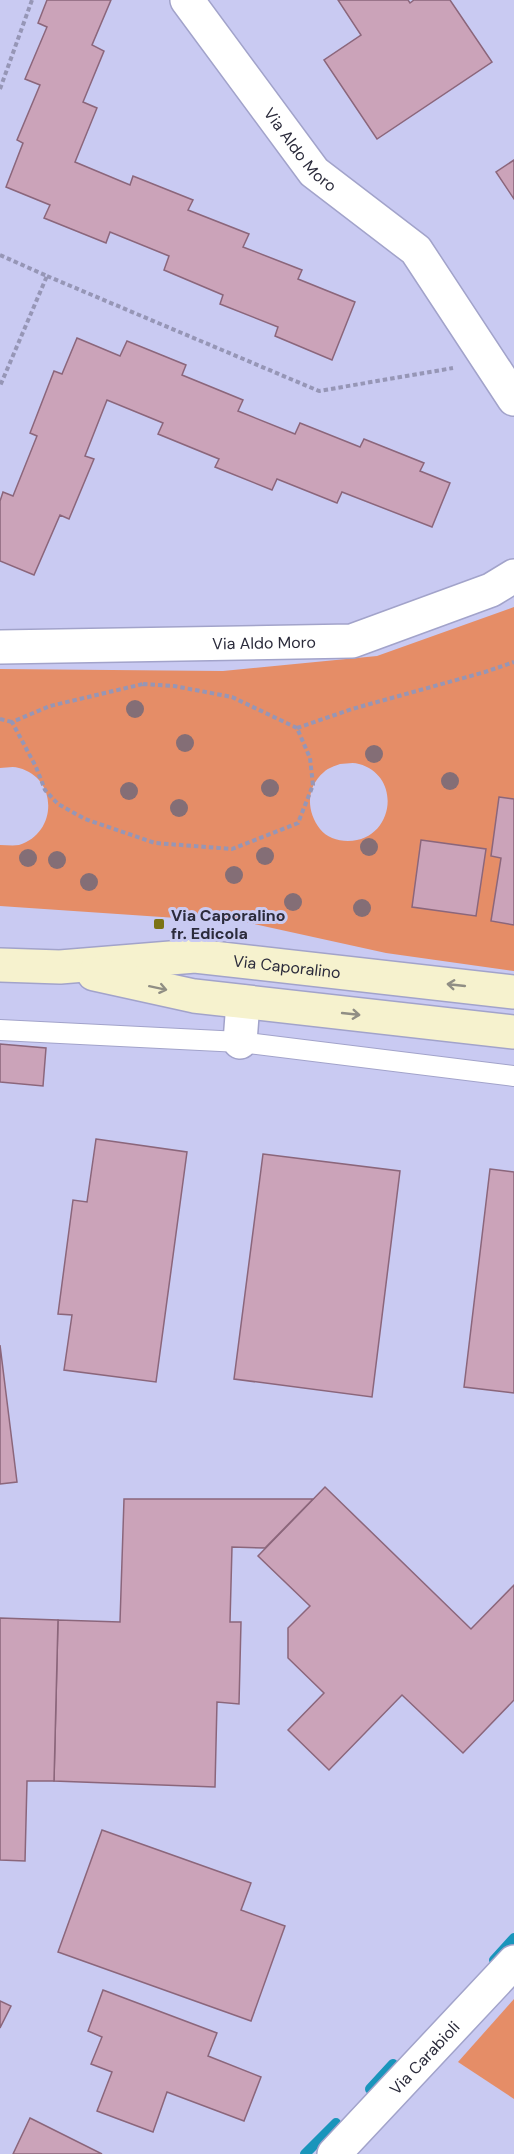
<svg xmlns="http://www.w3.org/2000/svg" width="514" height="2154" viewBox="0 0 514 2154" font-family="'DM Sans',sans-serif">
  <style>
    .green { fill: #e58d67; fill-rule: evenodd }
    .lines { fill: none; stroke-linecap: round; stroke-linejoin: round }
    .stream { stroke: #1995bb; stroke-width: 10 }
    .building { fill: #cba3b9; stroke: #8b667b; stroke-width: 1.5 }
    .lane-casing { stroke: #a2a3ca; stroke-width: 22 }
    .street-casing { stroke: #a2a3ca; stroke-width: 36 }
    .secondary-casing { stroke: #a2a3ca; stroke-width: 36 }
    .path { stroke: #9696b6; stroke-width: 4; stroke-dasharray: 4.5 3; stroke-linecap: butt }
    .lane { stroke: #fff; stroke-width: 20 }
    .street { stroke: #fff; stroke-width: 33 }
    .secondary { stroke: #f6f2ce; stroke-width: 33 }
    .tree { fill: #846e76 }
    .oneway { stroke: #908e84 }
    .poi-dot { fill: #7b7315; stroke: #c9caf2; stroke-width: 2 }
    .labels { text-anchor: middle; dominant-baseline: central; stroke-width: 6; stroke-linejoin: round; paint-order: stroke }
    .street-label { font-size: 16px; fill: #2b2b3b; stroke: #c9caf2 }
    .poi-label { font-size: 16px; font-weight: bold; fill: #2b2b3b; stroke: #c9caf2; text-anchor: start }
  </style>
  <rect width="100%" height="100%" fill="#c9caf2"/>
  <!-- green -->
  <g class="green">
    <path d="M514 607V971L386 953 250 923 0 906V845C6 845 13 846 19 845 58 833 58 778 19 768 13 766 6 768 0 768V669L223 671 377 656ZM340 764C346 764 353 762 359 764 403 776 394 841 348 841 337 841 326 837 320 829 306 811 306 787 324 772 328 768 335 766 340 764Z"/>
    <path d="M514 1999V2099L458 2062Z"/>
  </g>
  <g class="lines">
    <!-- stream -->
    <g class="stream">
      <path d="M494 1960 514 1938"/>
      <path d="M370 2089 393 2064"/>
      <path d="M305 2154 336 2123"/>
    </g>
  </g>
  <!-- building -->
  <g class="building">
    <path d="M47 0H111L92 45 104 51 83 102 97 108 75 162 130 185 133 176 193 200 188 210 249 234 243 247 302 270 298 279 355 302 332 360 275 336 278 327 220 304 223 295 164 270 169 256 110 232 106 243 44 218 50 205 6 187 23 143 17 140 40 85 25 79 47 27 38 23Z"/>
    <path d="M338 0H408L410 3 414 0H450L492 62 377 139 324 60 361 35Z"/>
    <path d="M514 160V199L496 172Z"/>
    <path d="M77 338 120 356 127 341 186 365 182 375 243 400 238 411 295 434 300 423 360 447 364 439 424 463 420 471 450 483 432 527 342 492 337 503 277 479 272 490 215 467 219 459 158 434 163 423 107 400 85 456 94 459 69 519 60 515 34 575 0 561V501L3 492 13 496 37 436 30 433 54 371 62 374Z"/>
    <path d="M499 797 514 799V925L491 921 501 858 491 856Z"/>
    <path d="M421 840 486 849 476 916 412 907Z"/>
    <path d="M0 1044 46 1048 43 1086 0 1082Z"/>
    <path d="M96 1139 187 1152 156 1382 64 1370 72 1315 58 1314 73 1200 87 1202Z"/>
    <path d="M263 1154 400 1171 372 1397 234 1379Z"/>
    <path d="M490 1169 514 1172V1393L464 1387Z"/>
    <path d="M0 1345 17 1482 0 1484Z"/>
    <path d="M325 1487 471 1629 514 1585V1700L463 1753 402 1695 329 1770 288 1730 324 1693 288 1658V1628L310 1606 258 1556Z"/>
    <path d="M124 1499H313L265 1548 232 1547 230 1622H241L239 1704 217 1702 215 1787 54 1781 58 1620 120 1622Z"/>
    <path d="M0 1618 58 1620 54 1781H27L25 1861 0 1860Z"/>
    <path d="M102 1830 251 1883 241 1910 285 1926 251 2021 58 1952Z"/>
    <path d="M103 1990 217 2033 208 2056 261 2077 244 2121 167 2092 153 2132 97 2111 112 2072 91 2064 102 2037 88 2031Z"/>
    <path d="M0 2001 11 2006 0 2028Z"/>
    <path d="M30 2118 102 2154H13Z"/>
  </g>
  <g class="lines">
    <!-- lane casing -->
    <g class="lane-casing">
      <path id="lane" d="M0 1030 240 1042 514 1076"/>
    </g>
    <!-- street casing -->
    <g class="street-casing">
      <g id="street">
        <path id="s1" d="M187 0 314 172 416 250 514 399"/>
        <path id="s2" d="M0 647 352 641 491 590 514 576"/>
        <path d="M240 1042 243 1002"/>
        <path id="s3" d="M334 2154 514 1962"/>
      </g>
    </g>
    <!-- secondary casing -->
    <g class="secondary-casing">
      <g id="secondary">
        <path id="s4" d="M0 965 60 967 195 956 514 992"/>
        <path d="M94 974 194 996 514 1032"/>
      </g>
    </g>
    <!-- path -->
    <g class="path">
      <path d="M0 89 32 0"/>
      <path d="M0 255 47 276 0 386"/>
      <path d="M47 276 319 391 453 368"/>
      <path d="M143 684 174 686 232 697 297 728 310 758 313 785 298 823 232 849 155 843 85 819 58 804 45 790 36 767 12 722 50 706Z"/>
      <path d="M0 719 12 722"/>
      <path d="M297 728 352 709 485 672 514 662"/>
    </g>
    <!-- lane -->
    <use href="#lane" class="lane"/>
    <!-- street -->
    <use href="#street" class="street"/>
    <!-- secondary -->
    <use href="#secondary" class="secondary"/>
  </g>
  <!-- trees -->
  <g class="tree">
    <circle cx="135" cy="709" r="9"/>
    <circle cx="185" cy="743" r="9"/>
    <circle cx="374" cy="754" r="9"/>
    <circle cx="450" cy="781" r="9"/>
    <circle cx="270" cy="788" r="9"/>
    <circle cx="129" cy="791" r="9"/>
    <circle cx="179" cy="808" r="9"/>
    <circle cx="369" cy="847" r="9"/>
    <circle cx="265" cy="856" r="9"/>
    <circle cx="28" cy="858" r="9"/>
    <circle cx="57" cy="860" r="9"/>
    <circle cx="234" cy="875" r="9"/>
    <circle cx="89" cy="882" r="9"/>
    <circle cx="293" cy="902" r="9"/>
    <circle cx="362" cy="908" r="9"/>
  </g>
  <!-- one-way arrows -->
  <defs><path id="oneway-shaft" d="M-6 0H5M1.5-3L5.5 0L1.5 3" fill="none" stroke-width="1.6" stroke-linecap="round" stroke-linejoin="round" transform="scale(1.5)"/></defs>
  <g class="oneway">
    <use href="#oneway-shaft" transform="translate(456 985) rotate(-174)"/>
    <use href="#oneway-shaft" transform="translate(158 988) rotate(12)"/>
    <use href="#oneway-shaft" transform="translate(351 1014) rotate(6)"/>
  </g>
  <!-- markers -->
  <rect class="poi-dot" x="153" y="918" width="12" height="12" rx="3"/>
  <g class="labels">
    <!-- street labels -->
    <g class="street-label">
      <text stroke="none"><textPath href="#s1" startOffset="188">Via Aldo Moro</textPath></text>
      <text stroke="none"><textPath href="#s2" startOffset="264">Via Aldo Moro</textPath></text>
      <text stroke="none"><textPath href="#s4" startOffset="288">Via Caporalino</textPath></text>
      <text stroke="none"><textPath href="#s3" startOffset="132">Via Carabioli</textPath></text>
    </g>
    <!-- poi labels -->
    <g class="poi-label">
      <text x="171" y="915">Via Caporalino<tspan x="171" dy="18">fr. Edicola</tspan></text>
    </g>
  </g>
</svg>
